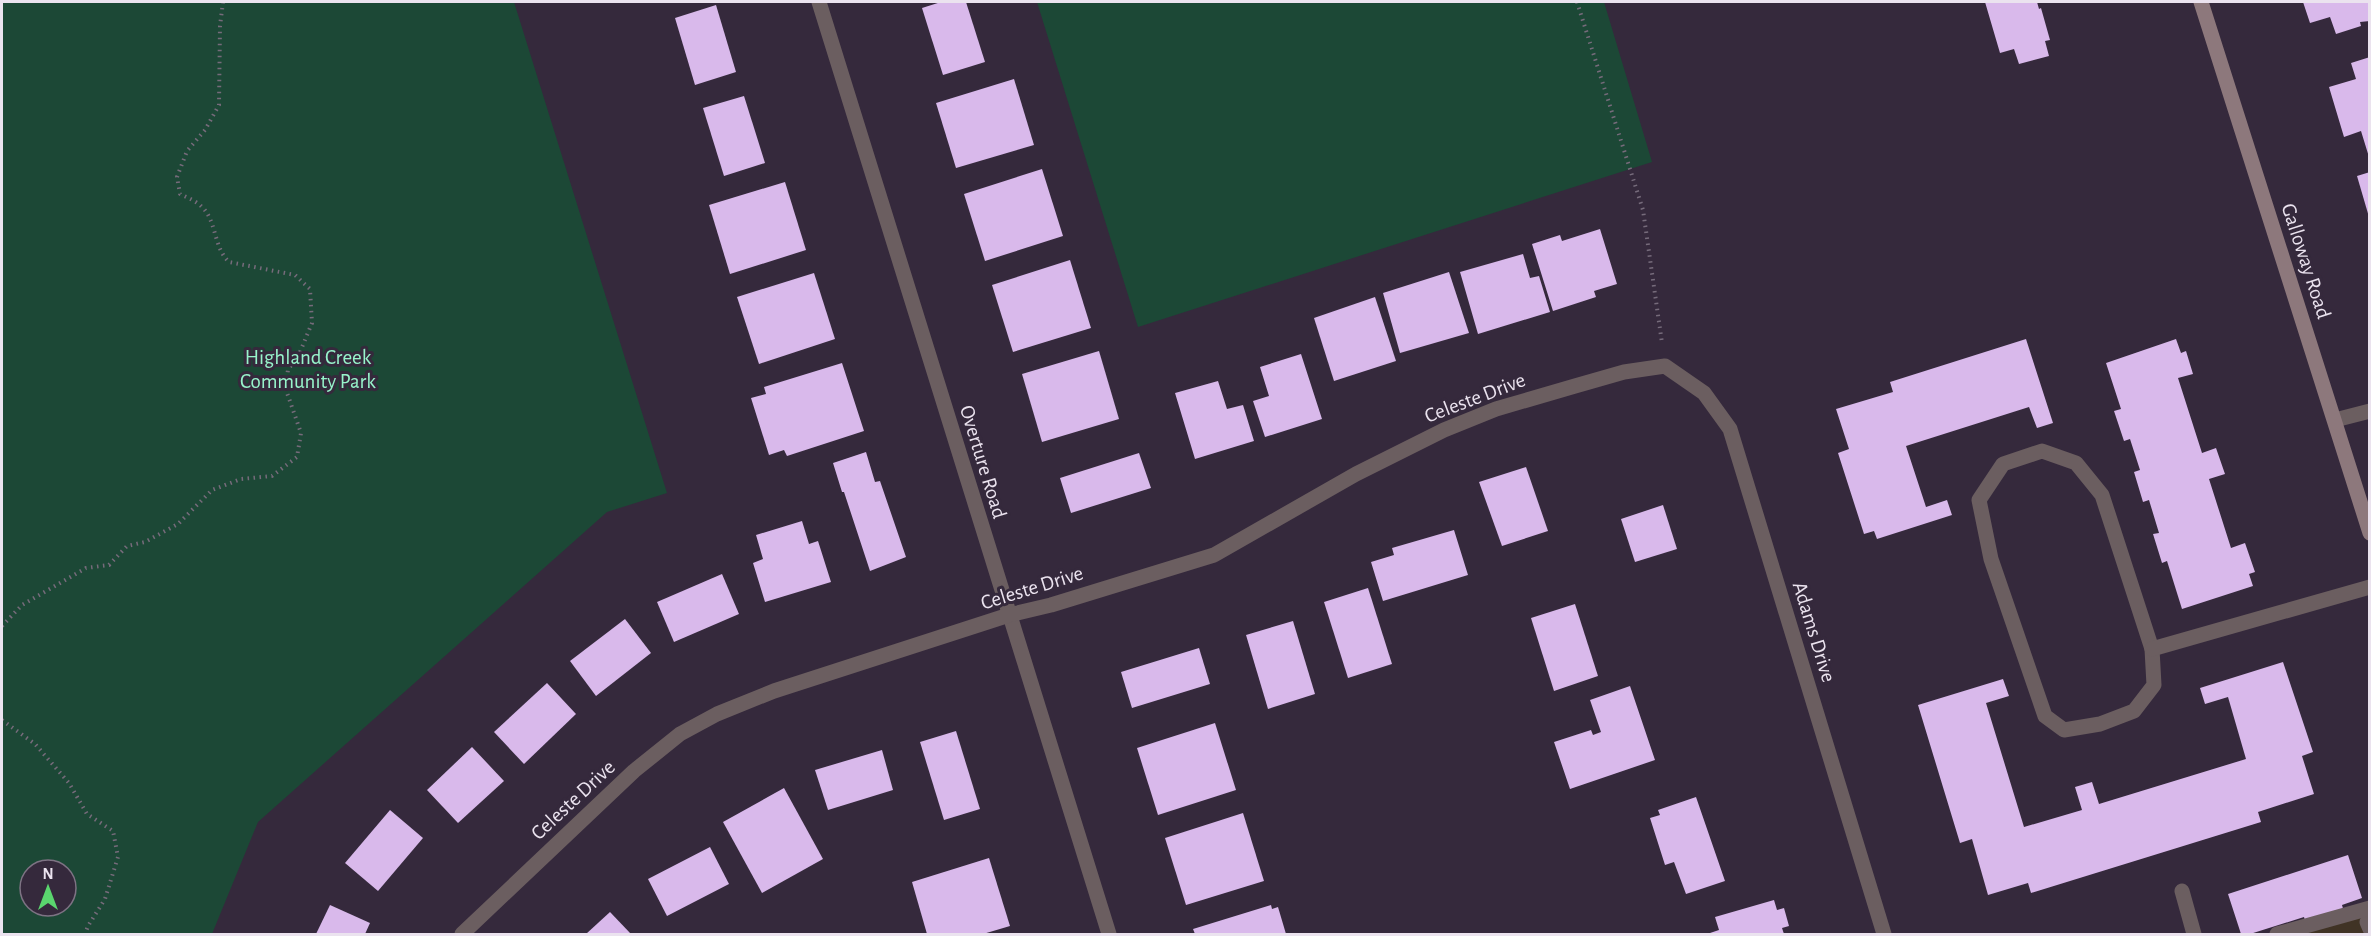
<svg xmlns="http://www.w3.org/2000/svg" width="2371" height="936" viewBox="0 0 2371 936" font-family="'Alegreya Sans',sans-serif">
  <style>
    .commercial { fill: #403325 }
    .green { fill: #1c4836; fill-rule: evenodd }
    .building { fill: #d9b9eb }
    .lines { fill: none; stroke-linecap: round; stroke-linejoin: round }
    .path { stroke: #766b7b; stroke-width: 4; stroke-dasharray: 1.5 4.5; stroke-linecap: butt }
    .lane { stroke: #6b5e60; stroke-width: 15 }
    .street { stroke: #6b5e60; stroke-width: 15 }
    .secondary { stroke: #8d787c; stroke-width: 15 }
    .labels { text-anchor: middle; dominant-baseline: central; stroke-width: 6; stroke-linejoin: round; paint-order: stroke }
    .street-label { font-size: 21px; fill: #ebe3ef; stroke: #35293c }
    .park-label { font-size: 21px; fill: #97f4cb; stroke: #35293c }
  </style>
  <rect width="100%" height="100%" fill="#35293c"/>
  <!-- commercial -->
  <path class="commercial" d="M2369 912V934H2294Z"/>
  <!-- green -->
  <g class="green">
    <path d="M2 2H514L667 493 607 512 258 822 212 934H2ZM30 870H66V906H30Z"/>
    <path d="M1037 2H1604L1652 162 1138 327Z"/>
  </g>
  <!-- building -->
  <g class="building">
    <path d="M941 2H966L985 62 943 75 922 8Z"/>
    <path d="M1985 2H2037L2039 9 2041 8 2050 40 2045 41 2049 56 2019 64 2014 49 2000 53Z"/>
    <path d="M2303 2H2370V21L2360 22 2361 26 2336 34 2330 17 2310 23Z"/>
    <path d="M716 5 736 72 695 85 675 18Z"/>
    <path d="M2370 57V157H2369L2361 131 2344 137 2329 87 2356 79 2351 63Z"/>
    <path d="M1014 79 1034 145 956 168 936 103Z"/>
    <path d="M744 96 765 163 724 176 703 108Z"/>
    <path d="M1042 169 1063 236 985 261 964 194Z"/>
    <path d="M2370 172V217H2369L2357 176Z"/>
    <path d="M785 182 806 250 730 274 709 205Z"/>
    <path d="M1600 229 1617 284 1594 291 1596 297 1553 311 1532 244 1560 235 1562 241Z"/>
    <path d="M1523 254 1530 278 1539 276 1550 312 1478 334 1460 272Z"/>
    <path d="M1070 260 1091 328 1013 352 992 285Z"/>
    <path d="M1449 272 1469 333 1400 353 1383 293Z"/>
    <path d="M814 273 835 339 759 364 737 297Z"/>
    <path d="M1375 297 1396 361 1334 381 1314 318Z"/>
    <path d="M2026 339 2053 423 2037 428 2029 407 1906 446 1926 507 1947 500 1952 515 1877 539 1874 531 1864 534 1838 453 1849 449 1836 409 1893 392 1890 382Z"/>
    <path d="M2176 339 2181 353 2186 351 2193 374 2178 378 2202 453 2216 448 2225 474 2209 479 2231 548 2245 543 2255 572 2249 574 2253 586 2182 609 2167 561 2162 563 2153 534 2159 533 2149 500 2143 502 2134 472 2140 470 2130 439 2124 441 2114 411 2121 409 2106 363Z"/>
    <path d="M1099 351 1119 419 1042 442 1022 374Z"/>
    <path d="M1301 354 1322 419 1265 437 1253 401 1269 396 1260 367Z"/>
    <path d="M842 363 864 431 787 456 784 450 769 455 751 398 766 394 764 387Z"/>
    <path d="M1218 381 1227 409 1243 405 1254 441 1195 459 1175 393Z"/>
    <path d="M866 452 875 482 880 481 906 557 870 571 844 492H842L833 463Z"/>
    <path d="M1139 453 1151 488 1071 513 1060 478Z"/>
    <path d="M1526 467 1548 531 1502 546 1479 482Z"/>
    <path d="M1663 505 1677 549 1635 562 1621 519Z"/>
    <path d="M802 521 809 544 818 541 831 582 765 602 753 563 763 559 756 535Z"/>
    <path d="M1454 530 1468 575 1383 601 1371 562 1394 555 1392 548Z"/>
    <path d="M722 574 739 614 674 642 657 602Z"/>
    <path d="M1368 588 1392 664 1348 678 1324 602Z"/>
    <path d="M1575 604 1598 676 1554 691 1531 618Z"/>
    <path d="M625 619 651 653 596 696 570 661Z"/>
    <path d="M1293 621 1315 694 1268 709 1246 635Z"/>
    <path d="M1199 648 1210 684 1132 708 1121 672Z"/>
    <path d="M2283 662 2313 752 2302 756 2314 794 2258 812 2261 822 2031 893 2028 883 1988 895 1972 839 1960 843 1918 705 2003 679 2009 696 1986 703 2024 827 2082 810 2075 787 2092 782 2099 804 2246 759 2228 697 2205 704 2200 688Z"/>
    <path d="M547 683 576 714 524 764 494 732Z"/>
    <path d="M1630 686 1655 760 1570 789 1554 742 1591 730 1593 735 1601 732 1590 700Z"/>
    <path d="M1215 723 1236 790 1158 815 1137 748Z"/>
    <path d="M956 731 980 809 944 820 920 742Z"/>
    <path d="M472 747 504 781 458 823 427 790Z"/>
    <path d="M882 750 893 790 828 810 815 770Z"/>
    <path d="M784 788 823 859 762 893 723 822Z"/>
    <path d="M1696 797 1725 881 1686 894 1674 862 1665 865 1650 818 1660 815 1658 810Z"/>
    <path d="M390 810 423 838 378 891 345 863Z"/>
    <path d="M1243 813 1264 881 1186 905 1165 838Z"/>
    <path d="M710 847 729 884 667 916 648 879Z"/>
    <path d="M2348 855 2362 898 2342 905 2344 912 2306 924 2304 917 2250 934H2241L2228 894Z"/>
    <path d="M989 858 1010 926 983 934H927L912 882Z"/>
    <path d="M1774 900 1777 910 1784 908 1789 926 1782 928 1784 934H1707L1719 930 1715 917Z"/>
    <path d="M330 905 370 923 365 934H316Z"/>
    <path d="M1271 905 1272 909 1278 907 1286 934H1195L1193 929Z"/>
    <path d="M610 912 631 934H586Z"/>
  </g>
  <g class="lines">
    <!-- path -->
    <g class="path">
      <path d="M1577 2 1643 210 1662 343"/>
      <path d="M2 626 22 605 86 568 109 565 127 546 145 542 178 524 212 490 241 479 272 476 297 457 301 433 285 387 288 370 300 352 312 323 310 289 295 275 229 262C213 247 217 220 201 206 196 201 186 197 180 194L177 177 187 151 205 130 219 105 220 26 223 2"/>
      <path d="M2 720 35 744 69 783 87 814 113 831 118 857 105 899 88 926 85 934"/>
    </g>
    <!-- lane -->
    <g class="lane">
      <path d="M2042 451 2076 463 2102 495 2152 649 2154 685 2134 711 2100 724 2064 730 2045 716 1991 559 1979 500 2003 464Z"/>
      <path d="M2152 649 2370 587"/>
      <path d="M2182 891 2194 934"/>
      <path d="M2367 922 2370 929"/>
      <path d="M2277 934 2370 908"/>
    </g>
    <!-- street -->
    <g class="street">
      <path d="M819 2 1109 934"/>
      <path d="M2335 420 2370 411"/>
      <path d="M462 934 634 771 680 734 717 714 774 691 1009 615 1051 605 1214 555 1356 474 1444 430 1496 409 1575 386 1624 372 1665 366 1704 393 1730 429 1884 934"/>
    </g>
    <!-- secondary -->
    <path class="secondary" d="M2201 2 2370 533"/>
  </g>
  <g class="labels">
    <!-- street labels -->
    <g class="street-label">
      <text transform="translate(2306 261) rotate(72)">Galloway Road</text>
      <text transform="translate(1475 398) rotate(-21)">Celeste Drive</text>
      <text transform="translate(983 462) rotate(73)">Overture Road</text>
      <text transform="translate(1032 588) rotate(-17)">Celeste Drive</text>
      <text transform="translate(1814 632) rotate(73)">Adams Drive</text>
      <text transform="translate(573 800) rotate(-43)">Celeste Drive</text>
    </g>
    <!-- park labels -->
    <g class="park-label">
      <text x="308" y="357">Highland Creek<tspan x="308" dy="24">Community Park</tspan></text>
    </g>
  </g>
  <!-- border -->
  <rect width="2371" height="936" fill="none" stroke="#ebe3ef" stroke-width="6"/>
  <!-- north arrow -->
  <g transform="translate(48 888)"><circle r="28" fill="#35293c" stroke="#7e7384" stroke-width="1.5"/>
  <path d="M0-4.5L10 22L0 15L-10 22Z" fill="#5ad56e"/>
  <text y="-9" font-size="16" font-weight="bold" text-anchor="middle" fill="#ebe3ef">N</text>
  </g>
</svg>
